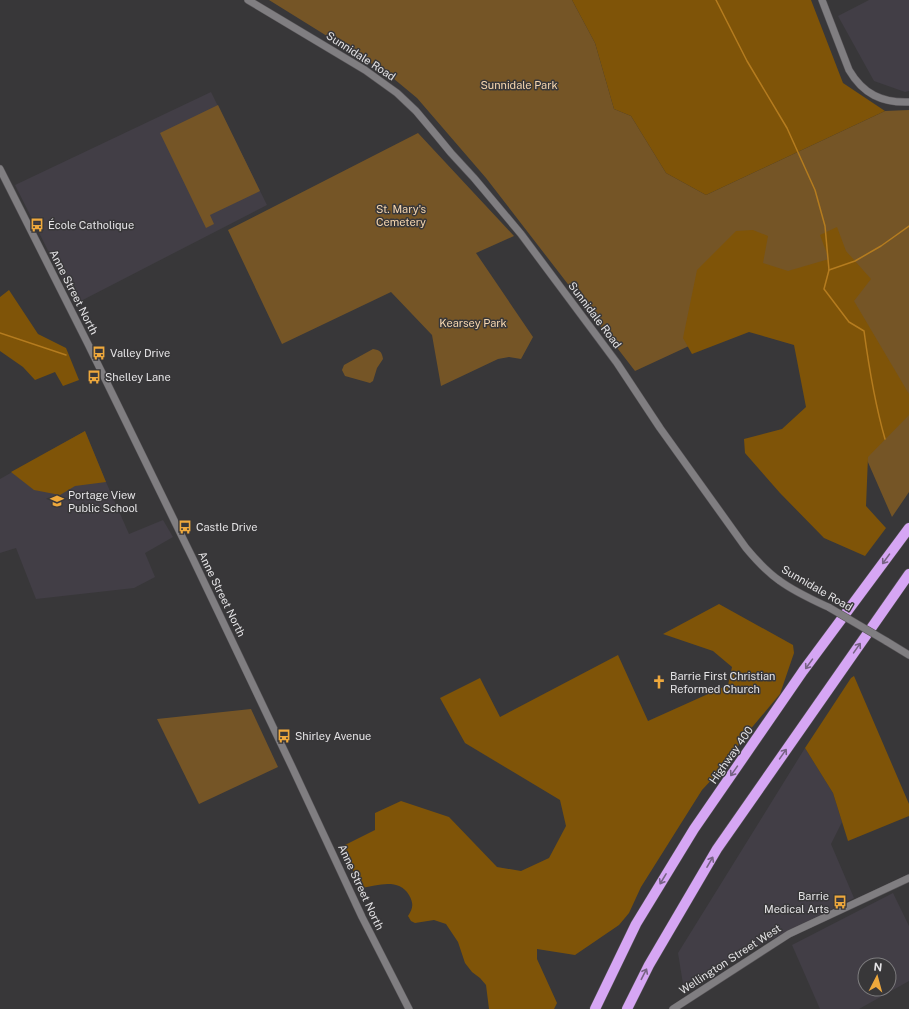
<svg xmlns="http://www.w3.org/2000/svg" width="909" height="1009" viewBox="0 0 909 1009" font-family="'Public Sans',sans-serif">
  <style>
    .built { fill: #423e46; fill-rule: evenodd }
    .green { fill: #755526 }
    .forest { fill: #7f5408 }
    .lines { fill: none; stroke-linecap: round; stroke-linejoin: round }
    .stream { stroke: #b57c1f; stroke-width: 1.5 }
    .tertiary-casing { stroke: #575558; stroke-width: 8 }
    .secondary-casing { stroke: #575558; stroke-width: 8 }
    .motorway-casing { stroke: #575558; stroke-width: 11 }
    .tertiary { stroke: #807e81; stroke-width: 7 }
    .secondary { stroke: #807e81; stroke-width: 7 }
    .motorway { stroke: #d6a6f4; stroke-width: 10 }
    .secondary-bridge-casing { stroke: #575558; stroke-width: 8; stroke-linecap: butt }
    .secondary-bridge { stroke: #807e81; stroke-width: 7 }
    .oneway { stroke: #776384 }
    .labels { text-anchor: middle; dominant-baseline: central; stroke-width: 3; stroke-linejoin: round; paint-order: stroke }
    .street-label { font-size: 11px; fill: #e4e3e5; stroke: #383739 }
    .park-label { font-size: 11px; fill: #f5d6af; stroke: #383739 }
    .poi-label { font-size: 11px; fill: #e4e3e5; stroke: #383739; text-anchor: start }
  </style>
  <rect width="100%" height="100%" fill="#383739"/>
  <!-- built -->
  <g class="built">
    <path d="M869 0H909V91L905 92 874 81 838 16Z"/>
    <path d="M211 92 267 205 75 304 15 185Z"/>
    <path d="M85 431 106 482 129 534 163 520 173 537 145 553 155 577 134 588 36 599 16 548 0 553V479Z"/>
    <path d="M805 748 833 793 842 822 831 844 854 898 683 984 678 953Z"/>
    <path d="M893 893 909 926V981L859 1009H820L792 945ZM865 965H889V989H865Z"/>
  </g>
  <!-- green -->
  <g class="green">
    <path d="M269 0H572L595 43 614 109 631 116 666 173 706 195 885 111 909 110V492L892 517 796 298 758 314 635 371 486 178 417 98 376 64H372Z"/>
    <path d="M218 105 260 191 210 215 214 224 206 228 160 133Z"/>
    <path d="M418 133 514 236 476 253 533 337 521 359 509 357 498 359 441 386 432 335 391 292 282 344 228 230Z"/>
    <path d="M373 349C380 350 382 352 383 359L377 368 373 381 370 383 345 376 342 370 344 365Z"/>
    <path d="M251 709 278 767 199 804 157 719Z"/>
  </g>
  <!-- forest -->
  <g class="forest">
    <path d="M572 0H811L843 83 885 111 706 195 666 173 631 116 614 109 595 43Z"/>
    <path d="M837 227 846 251 871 279 854 301 909 394V415L868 457 866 506 886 528 865 556 824 538 780 493 745 453 744 439 782 429 806 407 794 345 749 332 692 354 683 338 697 270 736 231 753 230 768 236 763 263 788 271 829 259 820 235Z"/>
    <path d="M9 290 38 334 66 348 79 380 63 386 55 372 35 380 23 367 0 351V297Z"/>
    <path d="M85 431 106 482 75 486 60 495 34 490 11 472Z"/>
    <path d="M719 604 793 645 794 653 780 694 743 738 729 761 702 790 641 887 629 913 619 925 575 955 537 949V959L557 1003 554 1009H489L486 985 480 978 472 972 465 963 458 942 446 924 434 920 415 923 411 921 408 916C413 908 414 904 409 895 399 878 378 885 362 888L341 847 375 830V813L401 801 449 817 497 867 521 871 549 858 566 826 560 800 465 743 440 698 480 678 500 717 618 655 648 721 728 685 732 667 713 651 663 634Z"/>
    <path d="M854 676 909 804V816L848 841 833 793 805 748 851 678Z"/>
  </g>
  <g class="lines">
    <!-- stream -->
    <g class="stream">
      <path d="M716 0 747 61 787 128 815 190 825 226 829 270 824 289 849 322 864 331C869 368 875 404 885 439"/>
      <path d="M829 270 855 261 881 246 909 226"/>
      <path d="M0 333 66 355"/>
    </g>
    <!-- tertiary casing -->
    <g class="tertiary-casing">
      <g id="tertiary">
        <path d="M822 0 849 70C863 94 882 103 909 102"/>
        <path d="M0 169 88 344 193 559 293 769 362 917 409 1009"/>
        <path d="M673 1009 789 934 909 878"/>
      </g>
    </g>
    <!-- secondary casing -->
    <g class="secondary-casing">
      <g id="secondary">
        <path d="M248 0 365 70 397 93 416 111 437 136 451 153 474 178 521 234 617 363 660 428 746 548C756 560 767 572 780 581 795 592 813 600 830 608"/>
        <path d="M886 641 909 655"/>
      </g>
    </g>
    <!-- motorway casing -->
    <g class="motorway-casing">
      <g id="motorway">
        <path d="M595 1009 636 924 694 829 803 671 909 528"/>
        <path d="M627 1009 649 965 717 849 909 574"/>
      </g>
    </g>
    <!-- tertiary -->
    <use href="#tertiary" class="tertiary"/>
    <!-- secondary -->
    <use href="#secondary" class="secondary"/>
    <!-- motorway -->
    <use href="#motorway" class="motorway"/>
    <!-- secondary-bridge casing -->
    <g class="secondary-bridge-casing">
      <path id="secondary-bridge" d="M830 608 886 641"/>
    </g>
    <!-- secondary-bridge -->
    <use href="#secondary-bridge" class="secondary-bridge"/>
  </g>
  <!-- one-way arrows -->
  <defs><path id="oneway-shaft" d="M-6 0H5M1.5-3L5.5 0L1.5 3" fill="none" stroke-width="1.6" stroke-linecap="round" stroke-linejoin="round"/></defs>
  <g class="oneway">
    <use href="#oneway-shaft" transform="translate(886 559) rotate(126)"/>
    <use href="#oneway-shaft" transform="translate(857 648) rotate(-55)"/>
    <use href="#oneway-shaft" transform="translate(809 664) rotate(126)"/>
    <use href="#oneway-shaft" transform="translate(783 754) rotate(-55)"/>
    <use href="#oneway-shaft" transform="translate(734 771) rotate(125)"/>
    <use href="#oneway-shaft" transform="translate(710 862) rotate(-60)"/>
    <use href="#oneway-shaft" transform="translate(663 879) rotate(121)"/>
    <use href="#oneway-shaft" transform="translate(644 974) rotate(-63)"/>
  </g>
  <!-- icons -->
  <defs>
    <g id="bus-bare" transform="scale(1.08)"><path d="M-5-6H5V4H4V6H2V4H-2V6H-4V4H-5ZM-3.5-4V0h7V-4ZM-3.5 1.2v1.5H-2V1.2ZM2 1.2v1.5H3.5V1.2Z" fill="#eea83c" stroke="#383739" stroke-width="2.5" paint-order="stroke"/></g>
    <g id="school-bare" transform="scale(1.08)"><path d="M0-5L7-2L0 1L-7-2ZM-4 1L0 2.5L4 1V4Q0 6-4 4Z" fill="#eea83c" stroke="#383739" stroke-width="2.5" paint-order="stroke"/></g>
    <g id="church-bare" transform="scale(1.08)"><path d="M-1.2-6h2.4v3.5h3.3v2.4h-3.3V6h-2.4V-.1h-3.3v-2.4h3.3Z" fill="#eea83c" stroke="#383739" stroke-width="2.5" paint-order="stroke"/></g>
  </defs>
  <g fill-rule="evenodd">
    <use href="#bus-bare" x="37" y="225"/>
    <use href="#bus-bare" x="99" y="353"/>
    <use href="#bus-bare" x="94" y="377"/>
    <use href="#school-bare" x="57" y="501"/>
    <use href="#bus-bare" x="185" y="527"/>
    <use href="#church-bare" x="659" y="682"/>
    <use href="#bus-bare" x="284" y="736"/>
    <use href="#bus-bare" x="840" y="902"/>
  </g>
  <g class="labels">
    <!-- street labels -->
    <g class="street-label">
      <text transform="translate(361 56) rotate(33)">Sunnidale Road</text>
      <text transform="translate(74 292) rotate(63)">Anne Street North</text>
      <text transform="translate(595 315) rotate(53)">Sunnidale Road</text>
      <text transform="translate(817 588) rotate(30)">Sunnidale Road</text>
      <text transform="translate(222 594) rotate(64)">Anne Street North</text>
      <text transform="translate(731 755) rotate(-55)">Highway 400</text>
      <text transform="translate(361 887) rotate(65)">Anne Street North</text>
      <text transform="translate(730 959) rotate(-33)">Wellington Street West</text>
    </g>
    <!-- park labels -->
    <g class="park-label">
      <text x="519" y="85">Sunnidale Park</text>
      <text x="401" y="209">St. Mary's<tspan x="401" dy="13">Cemetery</tspan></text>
      <text x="473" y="323">Kearsey Park</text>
    </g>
    <!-- poi labels -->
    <g class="poi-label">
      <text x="48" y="225">École Catholique</text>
      <text x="110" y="353">Valley Drive</text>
      <text x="105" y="377">Shelley Lane</text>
      <text x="68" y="495">Portage View<tspan x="68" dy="13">Public School</tspan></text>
      <text x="196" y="527">Castle Drive</text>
      <text x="670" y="676">Barrie First Christian<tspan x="670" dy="13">Reformed Church</tspan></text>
      <text x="295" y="736">Shirley Avenue</text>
      <text x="829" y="896" text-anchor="end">Barrie<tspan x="829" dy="13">Medical Arts</tspan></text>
    </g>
  </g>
  <!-- north arrow -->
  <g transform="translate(877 977) rotate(6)"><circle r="19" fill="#383739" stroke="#7d7c7e"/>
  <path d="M0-3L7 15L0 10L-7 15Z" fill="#eea83c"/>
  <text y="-6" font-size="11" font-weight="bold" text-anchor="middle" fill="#e4e3e5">N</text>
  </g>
</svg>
